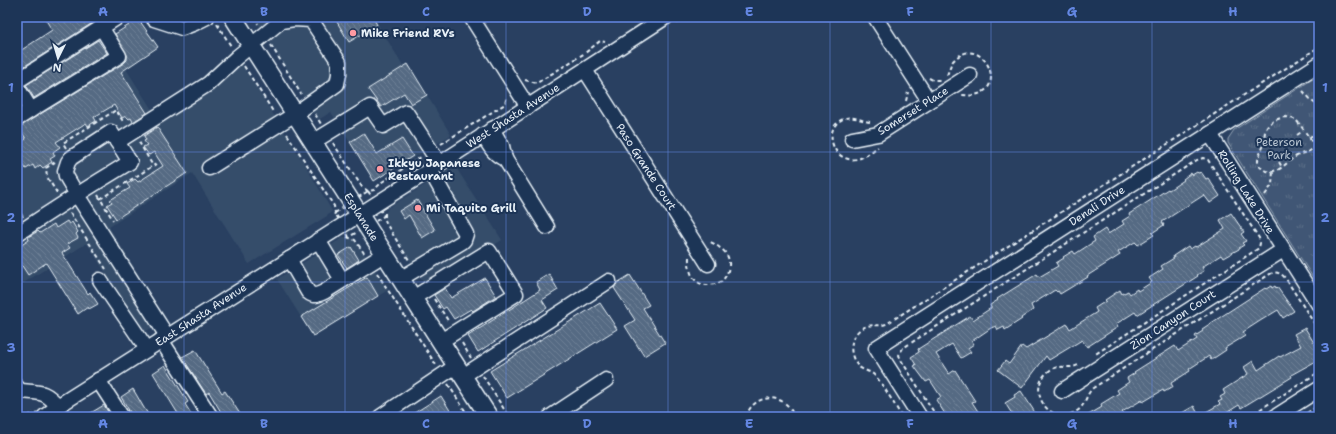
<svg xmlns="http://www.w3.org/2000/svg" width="1336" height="434" viewBox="0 0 1336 434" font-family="'Shantell Sans',sans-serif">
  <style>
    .built { fill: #364d6b }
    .grass { fill: url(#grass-tufts); stroke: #94a4b6 }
    .building { fill: url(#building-back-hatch); stroke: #e8f1f8 }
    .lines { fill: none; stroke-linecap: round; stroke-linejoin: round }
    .minor-casing { stroke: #e8f1f8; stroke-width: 17 }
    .major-casing { stroke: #e8f1f8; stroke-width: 20 }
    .path { stroke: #e8f1f8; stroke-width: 2; stroke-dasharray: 4 3; stroke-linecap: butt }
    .minor { stroke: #1d3557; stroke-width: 14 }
    .major { stroke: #1d3557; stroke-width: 17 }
    .grid { fill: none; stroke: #6487e3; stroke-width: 1; stroke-opacity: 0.55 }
    .poi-dot { fill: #ff9aa2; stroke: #1d3557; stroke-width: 1.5 }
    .labels { text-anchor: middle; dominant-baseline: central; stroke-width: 4; stroke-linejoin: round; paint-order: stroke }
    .poi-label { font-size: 11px; font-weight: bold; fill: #e8f1f8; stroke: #1d3557; text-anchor: start }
    .street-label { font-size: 11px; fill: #e8f1f8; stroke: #1d3557 }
    .park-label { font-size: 11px; fill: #b6c3d0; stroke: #1d3557 }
    .neatline { fill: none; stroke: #6487e3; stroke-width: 1.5 }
    .grid-label { font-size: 13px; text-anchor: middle; font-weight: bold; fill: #6487e3 }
  </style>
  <defs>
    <pattern id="grass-tufts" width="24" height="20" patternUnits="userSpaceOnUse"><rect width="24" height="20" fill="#415774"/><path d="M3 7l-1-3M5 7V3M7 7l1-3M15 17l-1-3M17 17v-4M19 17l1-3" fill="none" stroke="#5c7089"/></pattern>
    <pattern id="building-back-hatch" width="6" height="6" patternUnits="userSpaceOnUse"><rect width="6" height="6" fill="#556a83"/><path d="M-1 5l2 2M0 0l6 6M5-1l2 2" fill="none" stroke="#6d8095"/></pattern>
  </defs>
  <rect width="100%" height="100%" fill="#294061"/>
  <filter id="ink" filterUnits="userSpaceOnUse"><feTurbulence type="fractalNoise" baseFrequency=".025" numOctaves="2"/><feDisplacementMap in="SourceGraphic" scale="8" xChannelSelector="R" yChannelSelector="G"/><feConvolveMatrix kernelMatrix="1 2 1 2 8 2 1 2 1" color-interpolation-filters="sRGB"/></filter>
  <g filter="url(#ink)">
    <!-- built -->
    <g class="built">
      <path d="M254 17H373L404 67 408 64 451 135 374 181 331 112 318 120Z"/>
      <path d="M235 54 304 163 332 211 327 216 249 264 192 173 109 227 166 319 143 333 87 243 17 287V140L126 69 154 113 208 79Z"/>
      <path d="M455 166 502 240 427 287 387 225 384 216 388 208Z"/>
      <path d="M344 237 352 238 357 243 388 290 313 336 277 279Z"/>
    </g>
    <!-- grass -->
    <path class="grass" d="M1319 75V287L1228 143V139L1234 130Z"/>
    <!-- building -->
    <g class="building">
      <path d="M44 17H102L17 71V53L52 30Z"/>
      <path d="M132 17H137L158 47 121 72 147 113 133 122 131 118 129 119 126 116 122 118 114 105 94 117 96 121 88 126 86 123 56 142 60 147 53 152 55 156 50 159 52 162 43 168 40 165 35 169 33 165 26 169 17 156V145L26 139 19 127 124 63 127 60V55L115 34 129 25 126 21Z"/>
      <path d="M345 17H373L377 25 349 42 337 22Z"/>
      <path d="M98 40 107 53 34 98 26 85Z"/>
      <path d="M408 64 427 95 411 104 404 93 381 107 368 89Z"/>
      <path d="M157 127 187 173 116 219 107 205 112 202 110 200 130 188 127 184 135 179 138 182 163 166 154 152 149 155 143 147 147 145 144 141 146 140 144 136Z"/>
      <path d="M364 133 377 154 402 139 413 156 374 181 350 142Z"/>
      <path d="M1197 172 1198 173 1201 172 1206 179 1208 178 1220 196 1210 203 1204 195 1162 222 1164 225 1152 233 1154 235 1138 245 1135 242 1118 252 1120 255 1087 276 1088 277 1060 294 1058 291 1057 292 1055 290 1031 305 1033 310 1021 318 1022 319 1005 330 1004 327 998 330 996 326 991 328 972 341 974 344 968 348 971 352 961 358 952 344 936 354 949 374 955 370 975 401 972 402 979 413 973 417H947L936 400 941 397 930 380 926 382 914 366 916 365 911 357 919 352 918 349 970 316 973 320 991 308 990 305 998 300 997 299 1037 274 1039 277 1058 266 1056 263 1064 258 1063 257 1073 251 1075 254 1095 241 1093 237 1105 229 1108 234 1124 224 1122 221 1130 216 1129 214 1168 189 1169 190 1184 180 1183 179 1191 173 1192 175Z"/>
      <path d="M417 200 435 230 422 238 409 215 404 219 399 211Z"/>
      <path d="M1231 213 1244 232 1241 234 1246 241 1242 243 1244 245 1239 248V249L1223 258 1221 255 1202 267 1204 271 1197 275 1198 276 1137 315 1135 312 1116 324 1118 327 1087 347 1082 340 1049 360 1046 356 1022 388 998 370 1005 361 1009 364 1022 346 1026 349 1067 324 1070 329 1097 312 1095 308 1106 301 1105 300 1120 290 1122 294 1128 291 1130 294 1137 289 1138 291 1152 282 1149 278 1163 269 1161 266 1174 258 1173 256 1188 246 1190 249 1195 246 1196 247 1225 229 1220 220Z"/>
      <path d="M67 221 69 224 72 222 78 232 76 234 78 238 67 244 70 248 62 253 88 294 90 292 98 304 89 309 88 307 78 314 46 263 28 275 17 258V248L29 240 28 237 38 231 40 233 54 224 56 228Z"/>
      <path d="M351 247 359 260 347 268 338 255Z"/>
      <path d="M549 274 558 290 542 300 547 308 478 352 468 336 540 290 536 282Z"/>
      <path d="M630 275 649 305 643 308 665 343 644 356 625 326 635 320 614 288 617 283Z"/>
      <path d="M367 277 378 296 313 336 301 317Z"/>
      <path d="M485 278 496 296 473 311 471 309 454 319 446 307 443 309 434 295 445 288 451 298Z"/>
      <path d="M1271 286 1272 288 1275 286 1276 288 1277 287 1294 311 1283 318 1278 310 1260 321 1243 332 1245 336 1225 348 1226 350 1211 360 1209 356 1189 369 1190 371 1171 383 1173 387 1164 392 1163 390 1143 402 1142 400 1122 412 1126 417H1085L1102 407 1101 404 1119 393 1117 390 1129 382 1127 378 1135 373 1134 372 1175 346 1178 351 1197 339 1195 336 1203 331 1202 329 1265 288 1266 289Z"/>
      <path d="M600 303 617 329 507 398 490 371Z"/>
      <path d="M1305 328 1316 346 1318 360 1291 375 1292 377 1241 408 1239 405 1220 417H1175L1194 406 1199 416 1220 404 1218 402 1222 400 1220 397 1225 394 1223 390 1248 374 1244 367 1253 361 1258 370 1279 356 1280 357 1301 346 1294 334Z"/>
      <path d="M195 350 222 393 225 391 242 417H224L209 392 206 394 182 357Z"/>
      <path d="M165 365 188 402 185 404 193 417H180L153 373Z"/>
      <path d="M133 389 144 408 150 417H133L121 397Z"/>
      <path d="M1021 391 1038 417H1014L1005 403 1015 397 1014 395Z"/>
      <path d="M441 396 454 417H408Z"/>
      <path d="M104 405 111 417H84Z"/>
    </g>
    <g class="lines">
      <!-- minor casing -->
      <g class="minor-casing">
        <g id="minor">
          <path d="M471 17 528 107"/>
          <path d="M875 17 929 101"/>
          <path d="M154 19 182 28 195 23 207 17"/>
          <path d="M585 70 708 264"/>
          <path d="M17 81 118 17"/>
          <path d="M17 87 31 110 119 56 101 27"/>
          <path d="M17 119 31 110"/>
          <path d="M1210 134 1319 305"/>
          <path d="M483 135C490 146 493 154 505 159L502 146 492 129"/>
          <path d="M852 139 878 134 970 75"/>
          <path d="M117 142 208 84 237 57 281 21 294 19 311 20 339 62V74L337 84 295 114 209 168"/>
          <path d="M313 142 370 107 383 126 406 112 439 163"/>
          <path d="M505 159 547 227"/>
          <path d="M17 234C54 209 92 185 130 162L111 132 71 158 68 162 65 171 66 176 77 195 167 336"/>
          <path d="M318 240 342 280"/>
          <path d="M289 259 308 292C314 297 317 295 324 292L385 254"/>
          <path d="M400 279 462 242 464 240 466 234 430 170"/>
          <path d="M100 280 147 349"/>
          <path d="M413 298 489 251 516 294 441 341"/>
          <path d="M161 340 211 417"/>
          <path d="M463 376 609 281"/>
          <path d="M98 380 122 417"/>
          <path d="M17 387 20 391C40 393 44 390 58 406"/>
          <path d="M1062 391 1283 250"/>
          <path d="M44 417 58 406 447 159 666 17"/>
          <path d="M380 417 456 366"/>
          <path d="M550 417 606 380"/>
          <path d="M920 417 876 348 1319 64"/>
          <path d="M1275 417 1319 389"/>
        </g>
      </g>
      <!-- major casing -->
      <g class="major-casing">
        <path id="major" d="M233 17 489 417"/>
      </g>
      <!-- path -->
      <g class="path">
        <path d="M254 17 258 24"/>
        <path d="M677 23 687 17"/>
        <path d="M217 24 231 46"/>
        <path d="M271 45 301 94"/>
        <path d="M244 66 274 113"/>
        <path d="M947 75C949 71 950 65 953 61 980 31 1011 89 974 95 970 96 966 95 962 95"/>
        <path d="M929 78 933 80H940"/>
        <path d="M525 80 537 83 585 53 600 41 605 42"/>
        <path d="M1303 91 1313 102 1319 106"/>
        <path d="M906 101 908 92"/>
        <path d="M315 114 321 124"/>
        <path d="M1284 117C1288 117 1292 118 1296 120 1299 123 1314 143 1314 147 1310 153 1303 152 1297 156 1285 162 1282 173 1266 171 1251 163 1261 155 1264 144 1265 140 1264 136 1265 132 1267 123 1276 119 1284 117Z"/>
        <path d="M870 122C862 121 855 116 846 118 821 125 831 164 857 159 864 158 872 151 878 147"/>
        <path d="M287 134 334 206 335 213 333 217"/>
        <path d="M1297 135 1303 131"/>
        <path d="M1309 138 1319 130"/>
        <path d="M139 142 153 166"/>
        <path d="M333 143 362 187 368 191 374 190 382 182 421 157"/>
        <path d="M441 144 505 104 507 96"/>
        <path d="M66 148 63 143 116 110 124 123"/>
        <path d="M55 162 46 168 47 177 57 193"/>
        <path d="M1279 162 1282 167"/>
        <path d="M368 191 384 216 349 237 335 213Z"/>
        <path d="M98 195 113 220"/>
        <path d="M1265 195 1272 185 1273 171"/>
        <path d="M100 199 156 164"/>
        <path d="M17 208 23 217"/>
        <path d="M70 213 106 269"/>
        <path d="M385 213V220L387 225 409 260"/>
        <path d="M347 237 355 240 364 253"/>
        <path d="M689 257C688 278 698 291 721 282 731 272 733 256 720 248 717 245 712 243 709 241"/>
        <path d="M377 273 436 365"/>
        <path d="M434 299 449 322"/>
        <path d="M462 343 471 358"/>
        <path d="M1078 365C1069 370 1059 363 1049 371 1025 389 1049 427 1075 412 1086 407 1085 395 1093 388L1270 274C1277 271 1281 273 1286 279L1319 331"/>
        <path d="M483 376 509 417"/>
        <path d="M448 384 469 417"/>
        <path d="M28 417 33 412"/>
        <path d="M746 417C753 392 787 392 794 417"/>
        <path d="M902 417C895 406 884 385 875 376 871 371 864 371 859 367 848 356 849 337 861 329 871 322 880 328 888 323L1319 47"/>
        <path d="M937 417 901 360 899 355 903 348 1197 160 1203 158 1208 160 1259 238 1260 243 1259 248 1094 355"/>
        <path d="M1248 417 1319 372"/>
        <path d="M1301 417 1319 405"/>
      </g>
      <!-- minor -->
      <use href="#minor" class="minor"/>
      <!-- major -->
      <use href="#major" class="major"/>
    </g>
  </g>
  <!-- grid -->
  <path class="grid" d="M184 17V417M345 17V417M506 17V417M668 17V417M830 17V417M991 17V417M1152 17V417M17 152H1319M17 282H1319"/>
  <!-- markers -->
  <g class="poi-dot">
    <circle cx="353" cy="33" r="4"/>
    <circle cx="380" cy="169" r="4"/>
    <circle cx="418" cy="208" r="4"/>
  </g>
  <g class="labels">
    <!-- poi labels -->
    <g class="poi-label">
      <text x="361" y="33">Mike Friend RVs</text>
      <text x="388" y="163">Ikkyu Japanese<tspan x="388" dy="13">Restaurant</tspan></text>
      <text x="426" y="208">Mi Taquito Grill</text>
    </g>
    <!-- street labels -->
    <g class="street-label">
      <text transform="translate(913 111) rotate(-32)">Somerset Place</text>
      <text transform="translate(513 116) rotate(-33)">West Shasta Avenue</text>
      <text transform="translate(646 167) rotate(57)">Paso Grande Court</text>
      <text transform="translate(1246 192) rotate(58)">Rolling Lake Drive</text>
      <text transform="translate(1097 206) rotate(-33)">Denali Drive</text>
      <text transform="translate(361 217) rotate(58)">Esplanade</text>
      <text transform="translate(201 315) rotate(-33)">East Shasta Avenue</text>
      <text transform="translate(1173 320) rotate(-33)">Zion Canyon Court</text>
    </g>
    <!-- park labels -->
    <g class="park-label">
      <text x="1279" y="142">Peterson<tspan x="1279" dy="13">Park</tspan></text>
    </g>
  </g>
  <!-- margin -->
  <rect width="1336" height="434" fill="none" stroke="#1d3557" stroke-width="44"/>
  <!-- north arrow -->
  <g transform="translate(58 58) rotate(185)" stroke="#1d3557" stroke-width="3" paint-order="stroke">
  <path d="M0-3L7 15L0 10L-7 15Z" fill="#e8f1f8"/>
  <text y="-6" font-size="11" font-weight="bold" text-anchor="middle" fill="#e8f1f8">N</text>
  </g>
  <rect x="22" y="22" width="1292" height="390" class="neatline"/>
  <g class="grid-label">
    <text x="103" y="16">A</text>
    <text x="264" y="16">B</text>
    <text x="426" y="16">C</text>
    <text x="587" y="16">D</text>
    <text x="749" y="16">E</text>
    <text x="910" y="16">F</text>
    <text x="1072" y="16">G</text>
    <text x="1233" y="16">H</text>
    <text x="11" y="92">1</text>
    <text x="1325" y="92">1</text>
    <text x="11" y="222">2</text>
    <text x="1325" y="222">2</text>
    <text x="11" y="352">3</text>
    <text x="1325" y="352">3</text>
    <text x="103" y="428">A</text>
    <text x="264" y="428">B</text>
    <text x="426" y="428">C</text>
    <text x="587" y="428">D</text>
    <text x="749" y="428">E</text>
    <text x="910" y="428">F</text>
    <text x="1072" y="428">G</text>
    <text x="1233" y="428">H</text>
  </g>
</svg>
